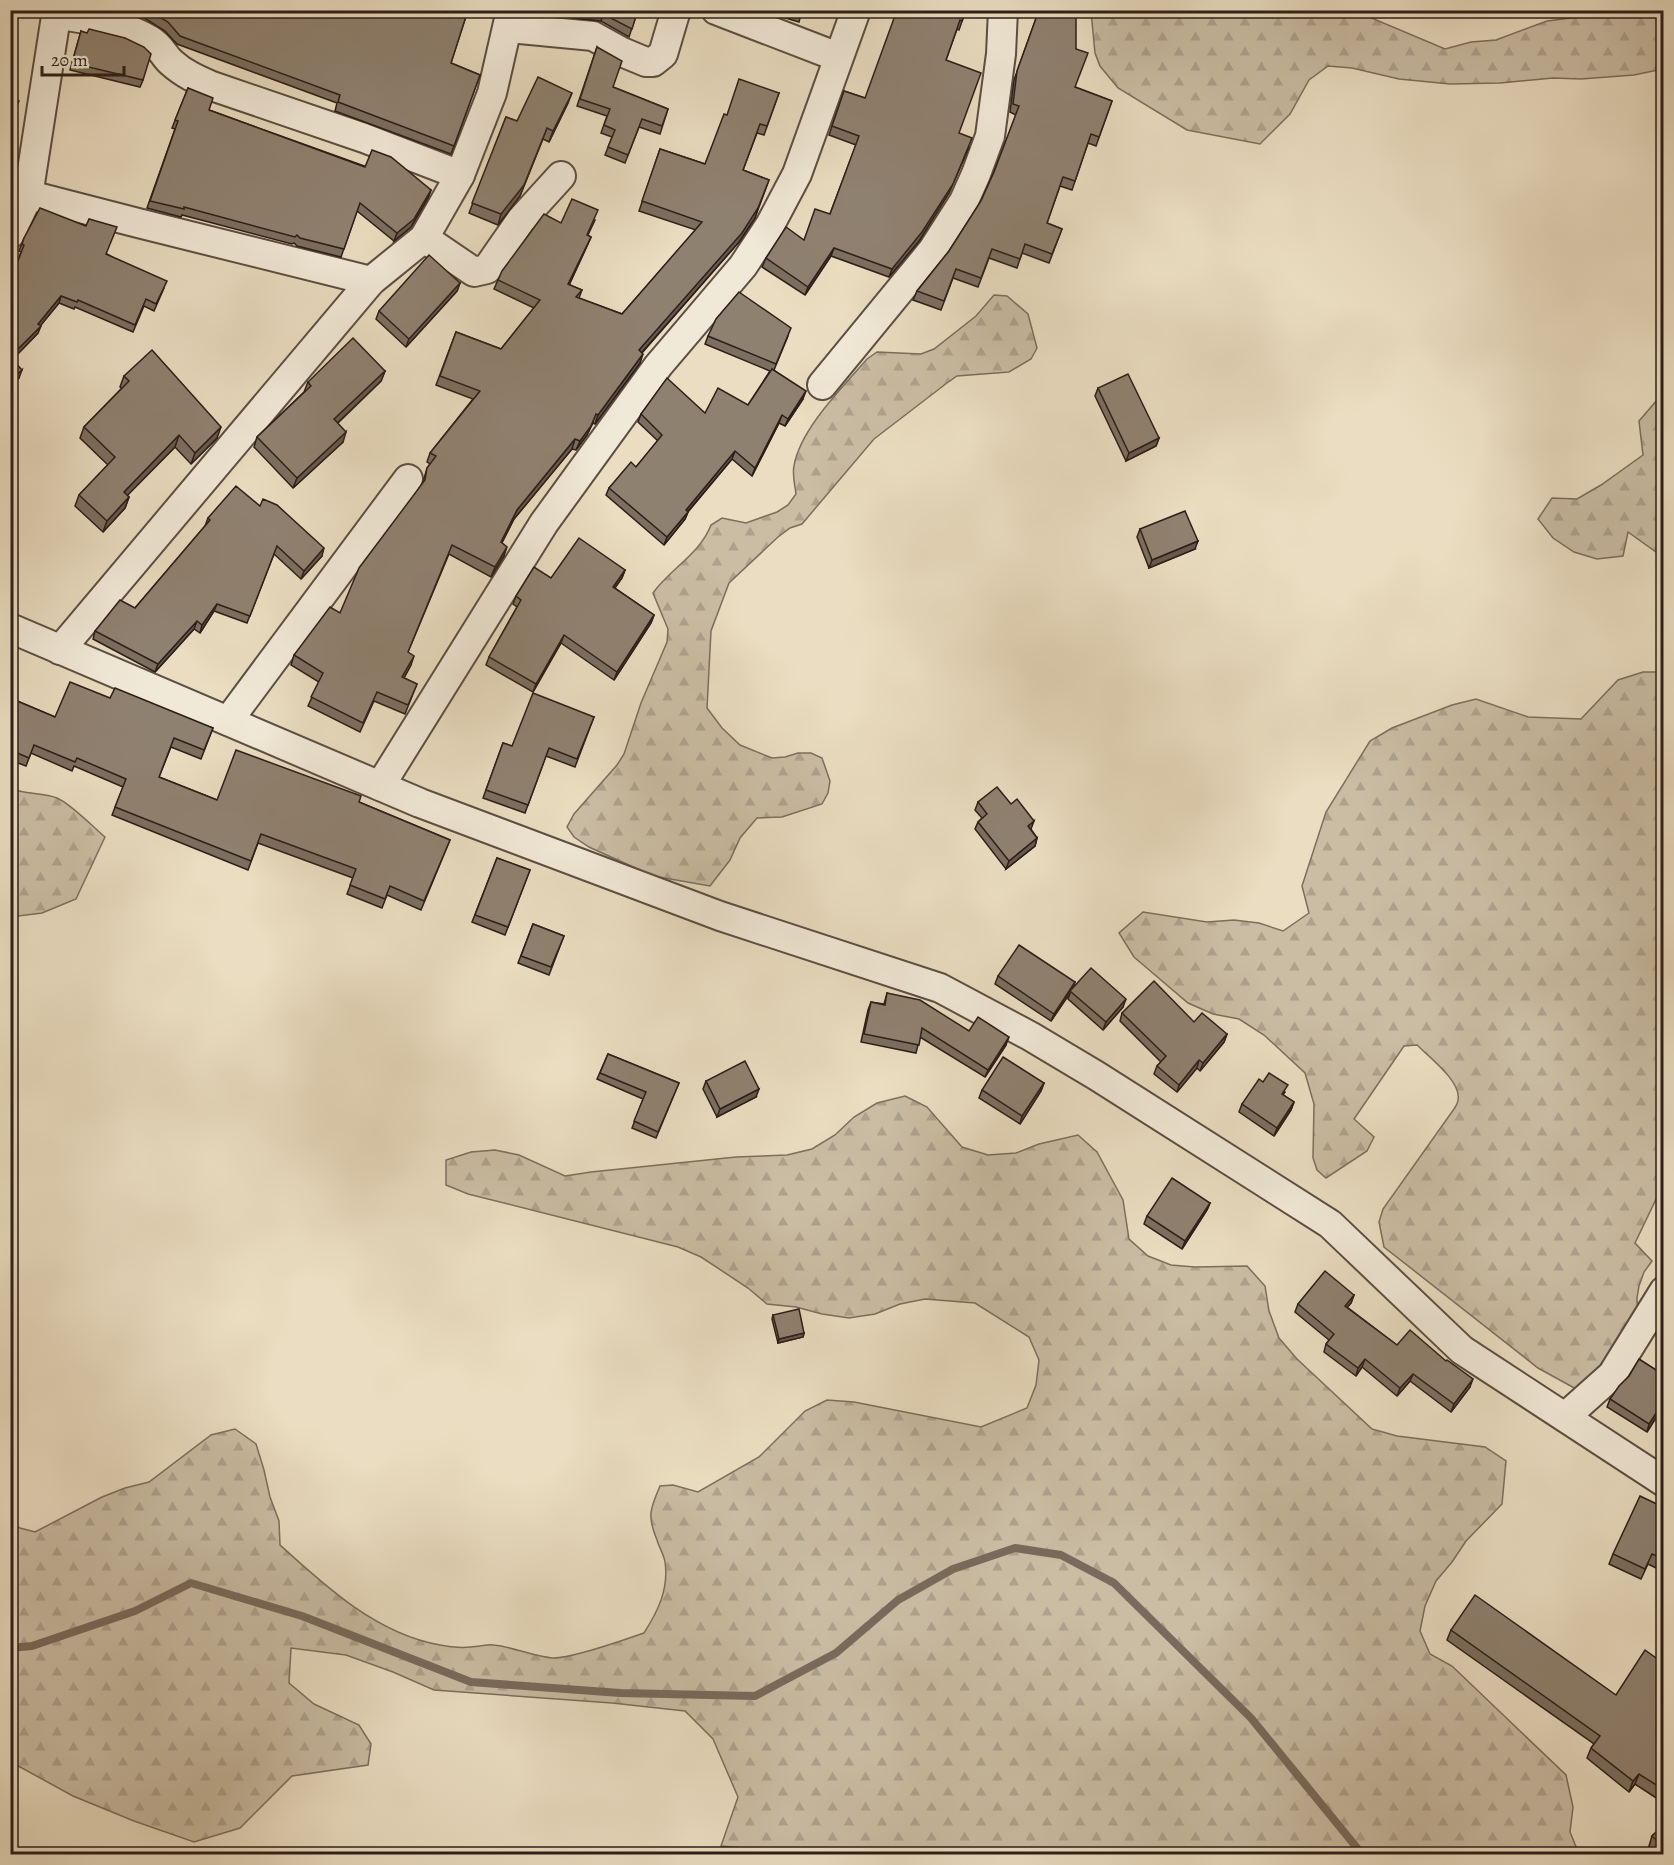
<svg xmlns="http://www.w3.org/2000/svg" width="1674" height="1865" viewBox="0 0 1674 1865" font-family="Alegreya,serif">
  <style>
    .forest { fill: url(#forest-firs); stroke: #7c6e5e; stroke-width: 1.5 }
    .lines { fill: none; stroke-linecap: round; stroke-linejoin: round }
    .stream { stroke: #786a5c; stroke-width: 8 }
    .street-casing { stroke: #5c4e43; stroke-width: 32 }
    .street { stroke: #f1e9d7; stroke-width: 28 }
    .wall { fill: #7b6f60; stroke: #2d1e19; stroke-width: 1.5 }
    .shaded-wall { fill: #645a4e; stroke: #2d1e19; stroke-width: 1.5 }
    .building { fill: #8f8170; stroke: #2d1e19; stroke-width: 1.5 }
  </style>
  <defs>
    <pattern id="forest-firs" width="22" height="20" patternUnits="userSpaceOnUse" patternTransform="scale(1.5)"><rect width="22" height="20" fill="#cabda4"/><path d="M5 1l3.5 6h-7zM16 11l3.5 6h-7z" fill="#aea28d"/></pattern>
  </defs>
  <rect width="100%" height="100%" fill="#eaddc1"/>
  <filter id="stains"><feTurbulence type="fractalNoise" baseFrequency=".00333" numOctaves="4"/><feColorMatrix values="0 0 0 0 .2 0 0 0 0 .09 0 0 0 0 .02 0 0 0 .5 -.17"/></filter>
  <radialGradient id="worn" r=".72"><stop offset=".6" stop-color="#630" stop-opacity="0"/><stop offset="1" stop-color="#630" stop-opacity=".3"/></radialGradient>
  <!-- forest -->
  <g class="forest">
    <path d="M1091 11H1355L1445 49 1471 42 1496 40 1547 21 1627 11H1655L1663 13V69L1634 75 1581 79 1553 78 1500 83 1450 84 1399 79 1352 68 1328 66 1309 80 1290 114 1260 144 1187 130 1118 88 1100 66 1095 53Z"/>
    <path d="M994 295 1007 296 1028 314 1037 348 1031 359 1009 372 957 376 947 383 874 439 802 524 790 528 778 537 729 583 711 631 707 708 722 728 740 745 772 758 785 757 798 753H811L822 758 830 781 828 793 822 804 782 817 757 818 740 838 730 860 710 886 653 876 589 847 574 837 567 827 574 814 617 765 624 754 641 703 667 642 668 629 653 593C670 569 700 554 711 525L722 518 746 523 777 512 788 505 796 494C795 485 792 475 794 466 800 429 843 387 867 359L877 352 921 354 934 349 976 316Z"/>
    <path d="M1663 398V557L1628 532 1623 556 1597 559 1574 552 1553 538 1538 519 1552 498 1577 499 1601 485 1643 455 1639 421 1658 399Z"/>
    <path d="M1643 672H1663V1187L1660 1191 1635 1243 1652 1261 1644 1272 1639 1286 1637 1298 1638 1325 1587 1395 1538 1368 1384 1247 1379 1222 1383 1209 1454 1109C1456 1106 1458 1103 1458 1100 1462 1082 1429 1057 1417 1045L1404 1046 1354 1119 1374 1137 1367 1151 1326 1178 1317 1170 1313 1158 1314 1104 1305 1073 1264 1035 1239 1019 1213 1014 1188 1003 1134 957 1119 933 1143 912 1207 922 1234 920 1259 923 1283 931 1309 913 1302 886 1326 812 1370 741 1392 728 1452 705 1476 699 1528 717 1581 719 1618 680Z"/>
    <path d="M10 788C25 795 42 792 57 798 71 804 92 826 105 837L76 899 42 913 11 917Z"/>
    <path d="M905 1096 927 1107 962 1147 988 1155 1016 1153 1039 1144 1078 1135 1097 1152 1123 1200 1129 1239 1148 1256 1171 1265 1195 1267 1247 1266 1265 1286 1269 1311 1279 1338 1297 1359 1372 1429 1397 1436 1485 1447 1506 1461 1502 1504 1466 1541 1452 1562 1436 1581 1425 1606 1420 1631 1430 1654 1452 1666 1566 1775 1573 1807 1570 1832 1579 1854H811L721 1846 738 1797 713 1739 685 1711 612 1703 434 1690 393 1672 346 1655 291 1648 289 1683 314 1704 359 1725 371 1744 368 1765 292 1776 240 1828 194 1842 134 1821 73 1796 11 1762V1523L20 1528 35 1532 102 1497 125 1488 149 1482 211 1435 235 1429 256 1444 264 1470 270 1497 279 1521 280 1545C326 1587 377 1634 440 1645 449 1647 461 1648 471 1647 479 1647 487 1644 494 1645 513 1647 532 1656 552 1658 570 1659 624 1640 644 1633 658 1611 669 1589 665 1562 664 1555 659 1547 657 1540 647 1516 650 1509 660 1486L673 1485 698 1492 759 1457 805 1411 827 1400 854 1402 981 1427 1027 1408 1036 1385 1039 1360 1029 1337 975 1303 925 1299 900 1304 875 1314 849 1318 822 1314 796 1307 767 1304 748 1288 701 1257 678 1247 468 1194 446 1185V1160L471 1152 495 1150 519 1155 565 1176 591 1172 736 1157 787 1155 812 1149 835 1135 854 1117 877 1103Z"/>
  </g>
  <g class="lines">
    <!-- stream -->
    <path class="stream" d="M10 1648 32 1646 135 1611 191 1583 302 1616 471 1682 620 1693 755 1696 836 1653 898 1600 953 1569 1015 1548 1061 1555 1114 1583 1251 1718 1362 1854"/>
    <!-- street casing -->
    <g class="street-casing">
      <g id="street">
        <path d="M716 10 838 57"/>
        <path d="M56 14C88 20 122 23 150 40 163 48 163 56 172 63 184 74 198 80 212 86L364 138 460 175"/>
        <path d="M508 28 593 36 622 52 646 62H653L663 54 676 10"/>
        <path d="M10 190 138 223 371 281"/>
        <path d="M10 234 28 196 57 10"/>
        <path d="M424 238 474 272 487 269 521 220 561 176"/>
        <path d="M822 385 932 251 964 201 976 174 990 136 1001 54 1003 10"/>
        <path d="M10 628 420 803 720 916 940 988 1030 1036 1097 1076 1330 1224 1462 1350 1664 1482"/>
        <path d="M60 650 371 281 424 238 460 175 492 93 511 10"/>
        <path d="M228 721 408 479"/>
        <path d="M380 786 544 523 658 366 743 266 770 225 797 174 856 10"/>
        <path d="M1565 1417 1612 1375 1664 1291"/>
      </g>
    </g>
    <!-- street -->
    <use href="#street" class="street"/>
  </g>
  <!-- wall -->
  <g class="wall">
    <path d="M122 10H468L451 63 480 75 451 154 335 111 337 103 177 44 165 31 146 19Z"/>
    <path d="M556 10H638L629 37 601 21 575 18Z"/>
    <path d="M763 10H802L799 22 779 16Z"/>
    <path d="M966 10 959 30 957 29 946 60 959 133 969 147 949 193 919 241 889 277 831 256 805 295 762 267 766 258 804 240 830 214 856 145 829 135 844 91 865 98Z"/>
    <path d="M1039 10 1075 87 1112 101 1096 146 1088 143 1072 190 1060 186 1047 223 1062 229 1049 263 1022 253 1017 268 989 258 978 287 953 278 941 310 913 300 917 291 949 251 981 201 994 172 1016 115 1010 112 1014 80Z"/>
    <path d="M81 31 143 80 140 87 70 70Z"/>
    <path d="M597 47 613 87 668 109 660 134 639 127 625 163 605 155 612 137 601 133 607 116 577 106Z"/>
    <path d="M188 88 209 110 431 190 428 198 411 227 394 241 357 211 341 257 297 246 294 243 292 244 182 215 181 217 147 208 175 129 172 128Z"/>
    <path d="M779 93 764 135 757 133 743 170 769 180 755 218 739 242 642 353 640 363 595 424 593 423 587 435 576 450 572 449 514 519 502 543 504 556 491 577 449 554 408 652 411 665 404 678 417 684 405 714 374 701 360 732 308 706 319 682 291 665 294 655 340 613 423 482 427 468 430 464 427 462 430 453 473 399 436 385 456 332 501 349 534 308 494 289 498 280 561 223 595 220 588 235 591 237 587 246 569 285 582 290 579 298 622 314 696 230 639 211 660 149 705 164 726 115Z"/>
    <path d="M568 103 549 142 543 139 520 196 498 225 469 213 506 117 517 121Z"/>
    <path d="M24 238 107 254 164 288 154 311 144 306 133 332 75 307 74 309 59 303 40 326 38 333 12 360 19 378 10 385V282L21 252 19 251Z"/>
    <path d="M460 283 457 291 406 347 376 319 379 311Z"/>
    <path d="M708 336H788L774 370 803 399 785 426 779 423 752 476 732 459 688 512 685 519 664 545 606 495 609 488 636 467 658 441 638 422 641 414 705 413 748 405 770 371 705 344Z"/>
    <path d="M385 371 381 381 338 423 343 442 293 488 254 447 257 437 304 392 308 382Z"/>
    <path d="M124 376 217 438 191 464 175 447 127 495 129 497 125 508 103 532 75 506 79 495 108 465 80 438 84 427 122 388 120 387Z"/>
    <path d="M1098 388 1159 438 1156 446 1126 461 1095 396Z"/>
    <path d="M260 506 322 556 301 579 274 554 247 623 214 611 200 633 194 629 155 672 93 639 95 631 135 608 205 526 208 518Z"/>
    <path d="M1140 529 1195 549 1149 568 1137 537Z"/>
    <path d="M625 570 622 578 615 588 654 615 651 623 614 680 561 643 533 692 486 665 489 657 517 607 513 604 516 596 551 578Z"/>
    <path d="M10 698 55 717 110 698 213 728 201 759 171 747 159 777 217 800 359 802 450 840 421 910 387 895 382 908 347 894 353 878 258 843 248 870 112 815 123 787 74 766 72 771 31 753 26 766 10 760Z"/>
    <path d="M594 717 575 767 546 756 525 813 483 798 503 743 512 746Z"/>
    <path d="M978 802 1031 829 1037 838 1035 846 1006 869 975 829 978 822 982 818 975 810Z"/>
    <path d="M497 858 530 870 505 935 472 922Z"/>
    <path d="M533 924 564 936 549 975 518 963Z"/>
    <path d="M998 976 1075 982 1072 989 1123 1007 1103 1030 1068 999 1070 993 1051 1021 995 984Z"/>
    <path d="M887 993 969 1031 1006 1045 985 1077 920 1037 916 1053 861 1042 868 1010 871 1002 884 1004Z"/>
    <path d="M1122 1013 1194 1022 1227 1034 1224 1042 1200 1071 1197 1068 1177 1092 1154 1074 1157 1066 1161 1062 1120 1021Z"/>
    <path d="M608 1054 679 1083 656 1138 632 1128 643 1099 597 1079Z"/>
    <path d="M706 1081 756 1097 717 1117 703 1089Z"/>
    <path d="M1263 1082 1285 1092 1283 1095 1294 1102 1291 1110 1274 1136 1239 1112 1242 1104Z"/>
    <path d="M1044 1083 1041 1091 1020 1124 979 1098 982 1090Z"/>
    <path d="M1210 1203 1207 1210 1182 1249 1144 1224 1147 1216Z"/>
    <path d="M1354 1295 1351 1303 1347 1307 1397 1345 1470 1387 1451 1412 1410 1381 1397 1396 1362 1367 1356 1376 1324 1352 1326 1344 1329 1340 1295 1312 1298 1304Z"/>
    <path d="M773 1315 804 1333 803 1337 778 1343 772 1319Z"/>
    <path d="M1610 1399 1664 1405 1647 1432 1607 1407Z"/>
    <path d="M1664 1506V1570L1660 1569V1570L1648 1564 1641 1579 1609 1564 1613 1554Z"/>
    <path d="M1451 1630 1616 1695 1659 1660 1664 1654V1803L1635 1784 1629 1792 1587 1758 1591 1748 1594 1744 1447 1640Z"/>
    <path d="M1664 1825V1854H1656L1649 1846 1652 1836Z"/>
  </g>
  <!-- shaded-wall -->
  <g class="shaded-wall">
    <path d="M578 10H582L603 14 601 21 575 18Z"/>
    <path d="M572 93 568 103 549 142 553 131Z"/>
    <path d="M547 128 520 196 498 225 501 214Z"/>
    <path d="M969 147 949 193 919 241 889 277 892 269Z"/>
    <path d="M431 190 428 198 411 227 394 241 397 233Z"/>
    <path d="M758 208 755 218 739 242 636 359 639 350Z"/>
    <path d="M591 237 587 246 565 294 568 284Z"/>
    <path d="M834 248 831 256 805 295 808 287Z"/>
    <path d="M460 283 457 291 406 347 409 339Z"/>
    <path d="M61 296 59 303 36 331 38 324Z"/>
    <path d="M41 326 38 333 10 362V357Z"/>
    <path d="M643 354 640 363 595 424 598 415Z"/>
    <path d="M22 370 19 378 10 385V380Z"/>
    <path d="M385 371 381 381 331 429 334 419Z"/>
    <path d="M806 391 803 399 785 426 788 419Z"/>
    <path d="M596 414 587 435 576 450 580 441Z"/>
    <path d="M782 415 779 423 752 476 755 468Z"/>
    <path d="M221 427 217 438 191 464 195 453Z"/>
    <path d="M346 432 343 442 293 488 297 478Z"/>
    <path d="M179 435 175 447 120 503 124 492Z"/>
    <path d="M1159 438 1156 446 1126 461 1129 453Z"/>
    <path d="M575 439 572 449 514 519 497 551 501 542 517 510Z"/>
    <path d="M735 451 732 459 683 517 686 510Z"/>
    <path d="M129 497 125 508 103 532 107 521Z"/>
    <path d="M688 512 685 519 664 545 667 537Z"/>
    <path d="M1198 541 1195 549 1149 568 1152 560Z"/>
    <path d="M507 547 504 556 491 577 495 567Z"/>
    <path d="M324 548 322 556 301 579 304 571Z"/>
    <path d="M625 570 622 578 610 594 613 587Z"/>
    <path d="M217 604 214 611 200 633 202 625Z"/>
    <path d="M654 615 651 623 614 680 617 672Z"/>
    <path d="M197 621 194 629 155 672 158 664Z"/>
    <path d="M564 635 561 643 533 692 536 684Z"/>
    <path d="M414 656 411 665 399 687 402 677Z"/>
    <path d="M1034 821 1031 829 1025 834 1028 826Z"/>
    <path d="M1037 838 1035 846 1006 869 1009 861Z"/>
    <path d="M1075 982 1072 990 1051 1021 1054 1014Z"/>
    <path d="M1126 999 1123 1007 1103 1030 1106 1022Z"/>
    <path d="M1227 1034 1224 1042 1200 1071 1203 1063Z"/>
    <path d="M1009 1037 1006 1045 985 1077 988 1070Z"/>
    <path d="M1199 1060 1197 1068 1177 1092 1179 1085Z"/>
    <path d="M1044 1083 1041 1091 1020 1124 1022 1116Z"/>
    <path d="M759 1089 756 1097 717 1117 720 1109Z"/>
    <path d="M1294 1102 1291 1110 1274 1136 1277 1128Z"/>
    <path d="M1210 1203 1207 1210 1182 1249 1185 1241Z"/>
    <path d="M1354 1295 1351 1303 1342 1313 1345 1306Z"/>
    <path d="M804 1333 803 1337 778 1343 779 1339Z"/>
    <path d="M1365 1359 1362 1367 1356 1376 1358 1368Z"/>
    <path d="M1413 1374 1410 1381 1397 1396 1400 1388Z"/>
    <path d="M1473 1379 1470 1387 1451 1412 1454 1404Z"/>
    <path d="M1664 1401V1405L1647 1432 1649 1424Z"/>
    <path d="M1639 1774 1635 1784 1629 1792 1633 1781Z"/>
  </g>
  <!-- building -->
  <g class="building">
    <path d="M148 10H468L451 63 480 75 454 146 338 102 340 95 180 36 168 22Z"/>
    <path d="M582 10H638L632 29 603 14Z"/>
    <path d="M788 10H802V14Z"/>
    <path d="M897 10H966L962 21 960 20 946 60 981 73 959 133 972 138 953 184 922 232 892 269 834 248 808 287 766 258 786 227 804 240 815 209 830 214 859 136 832 126 844 91 865 98Z"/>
    <path d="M1039 10H1076V49L1088 53 1075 87 1112 101 1099 137 1091 134 1075 181 1063 177 1047 223 1062 229 1052 254 1025 244 1020 259 992 249 981 278 956 269 944 301 917 291 949 251 981 201 994 172 1019 106 1013 104 1017 71Z"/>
    <path d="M89 29 125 38 144 47 151 54 143 80 72 63 81 31 87 33Z"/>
    <path d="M597 47 622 61 613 87 668 109 662 126 642 119 628 155 608 147 615 130 604 125 610 109 580 99Z"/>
    <path d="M538 77 572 93 553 131 547 128 524 185 501 214 472 203 506 117 517 121Z"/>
    <path d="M739 79 779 93 767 126 760 124 743 170 769 180 758 208 742 233 639 350 643 354 598 415 596 414 591 426 580 441 575 439 517 510 501 542 507 547 495 567 452 545 408 652 414 656 402 677 417 684 408 705 377 692 363 723 311 697 323 673 294 655 330 607 340 613 359 568 425 480 427 468 436 456 430 453 480 391 440 376 456 332 501 349 540 300 498 280 502 271 544 214 561 223 572 199 598 210 587 235 591 237 568 284 582 290 576 297 622 314 702 222 642 201 660 149 705 164 724 114 727 115Z"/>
    <path d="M188 88 213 98 209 110 365 167 372 150 391 157 431 190 414 219 397 233 360 203 344 249 300 238 297 235 295 237 184 207V209L150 201 178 121 175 120Z"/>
    <path d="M10 98 19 101 10 124Z"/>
    <path d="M40 208 86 226 89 219 117 227 106 254 167 281 156 304 146 299 135 325 78 300 77 302 61 296 38 324 41 326 10 357V282L24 245 22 244 24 238Z"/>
    <path d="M429 255 460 283 409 339 379 311Z"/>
    <path d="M739 292 791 328 776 364 708 336 716 319Z"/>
    <path d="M353 338 385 371 334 419 346 432 297 478 257 437 311 386 308 382Z"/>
    <path d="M152 350 221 427 195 453 179 435 124 492 129 497 107 521 79 495 115 457 84 427 129 381 124 376Z"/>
    <path d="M10 357 22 370 10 380Z"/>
    <path d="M772 369 806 391 788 419 782 415 755 468 735 451 686 510 688 512 667 537 609 488 631 462 636 467 662 435 641 414 667 378 705 413 718 388 748 405Z"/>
    <path d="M1128 374 1159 438 1129 453 1098 388Z"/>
    <path d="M236 486 260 506 263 499 277 505 324 548 304 571 277 546 250 616 217 604 202 625 197 621 158 664 95 631 120 600 135 608 210 520 208 518Z"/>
    <path d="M1185 511 1198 541 1152 560 1140 529Z"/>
    <path d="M579 538 625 570 613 587 654 615 617 672 564 635 536 684 489 657 521 600 516 596 534 567 551 578Z"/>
    <path d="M70 682 110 698 115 688 213 728 204 750 174 738 159 777 217 800 236 750 361 796 359 802 450 840 424 901 390 886 385 899 350 885 356 869 261 834 251 861 115 807 126 779 77 758 75 762 34 745 29 758 10 750V698L55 717Z"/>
    <path d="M533 693 594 717 577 759 549 748 528 805 486 790 503 743 512 746Z"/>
    <path d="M997 787 1011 804 1017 799 1034 821 1028 826 1037 838 1009 861 978 822 987 814 978 802Z"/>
    <path d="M497 858 530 870 508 927 475 915Z"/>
    <path d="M533 924 564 936 551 967 521 956Z"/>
    <path d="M1019 945 1075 982 1054 1014 998 976Z"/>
    <path d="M1091 968 1126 999 1106 1022 1070 991Z"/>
    <path d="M1154 981 1194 1022 1202 1013 1227 1034 1203 1063 1199 1060 1179 1085 1157 1066 1166 1056 1122 1013Z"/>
    <path d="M887 993 920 1000 969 1031 978 1017 1009 1037 988 1070 922 1028 919 1045 864 1034 871 1002 885 1005Z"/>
    <path d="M608 1054 679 1083 658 1132 634 1121 646 1092 600 1073Z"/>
    <path d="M1003 1057 1044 1083 1022 1116 982 1090Z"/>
    <path d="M745 1061 759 1089 720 1109 706 1081Z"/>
    <path d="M1269 1073 1288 1085 1282 1094 1294 1102 1277 1128 1242 1104 1259 1079 1263 1082Z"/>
    <path d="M1172 1178 1210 1203 1185 1241 1147 1216Z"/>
    <path d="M1325 1271 1354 1295 1345 1306 1397 1345 1410 1330 1446 1361 1447 1360 1473 1379 1454 1404 1413 1374 1400 1388 1365 1359 1358 1368 1326 1344 1334 1334 1298 1304Z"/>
    <path d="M799 1309 804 1333 779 1339 773 1315Z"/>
    <path d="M1639 1359 1664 1375V1401L1649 1424 1610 1399 1619 1386 1629 1376Z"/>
    <path d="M1640 1496 1663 1507 1664 1506V1559L1652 1554 1645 1569 1613 1554Z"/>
    <path d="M1475 1595 1616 1695 1645 1650 1659 1660 1664 1654V1790L1639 1774 1633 1781 1591 1748 1600 1736 1451 1630Z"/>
    <path d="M1664 1825V1847L1652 1836Z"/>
  </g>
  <!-- margin -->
  <rect width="1674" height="1865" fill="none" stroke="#eaddc1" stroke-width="36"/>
  <rect x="12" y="12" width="1650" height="1841" fill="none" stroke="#2d1e19" stroke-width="3"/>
  <rect x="18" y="18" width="1638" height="1829" fill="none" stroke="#2d1e19" stroke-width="1.5"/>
  <!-- scale -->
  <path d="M42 66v9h82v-9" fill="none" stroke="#2d1e19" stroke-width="3"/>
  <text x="51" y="66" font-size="18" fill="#2d1e19" stroke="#f1e9d7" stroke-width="4.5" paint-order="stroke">20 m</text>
  <rect width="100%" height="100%" filter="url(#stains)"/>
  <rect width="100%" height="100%" fill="url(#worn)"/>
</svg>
